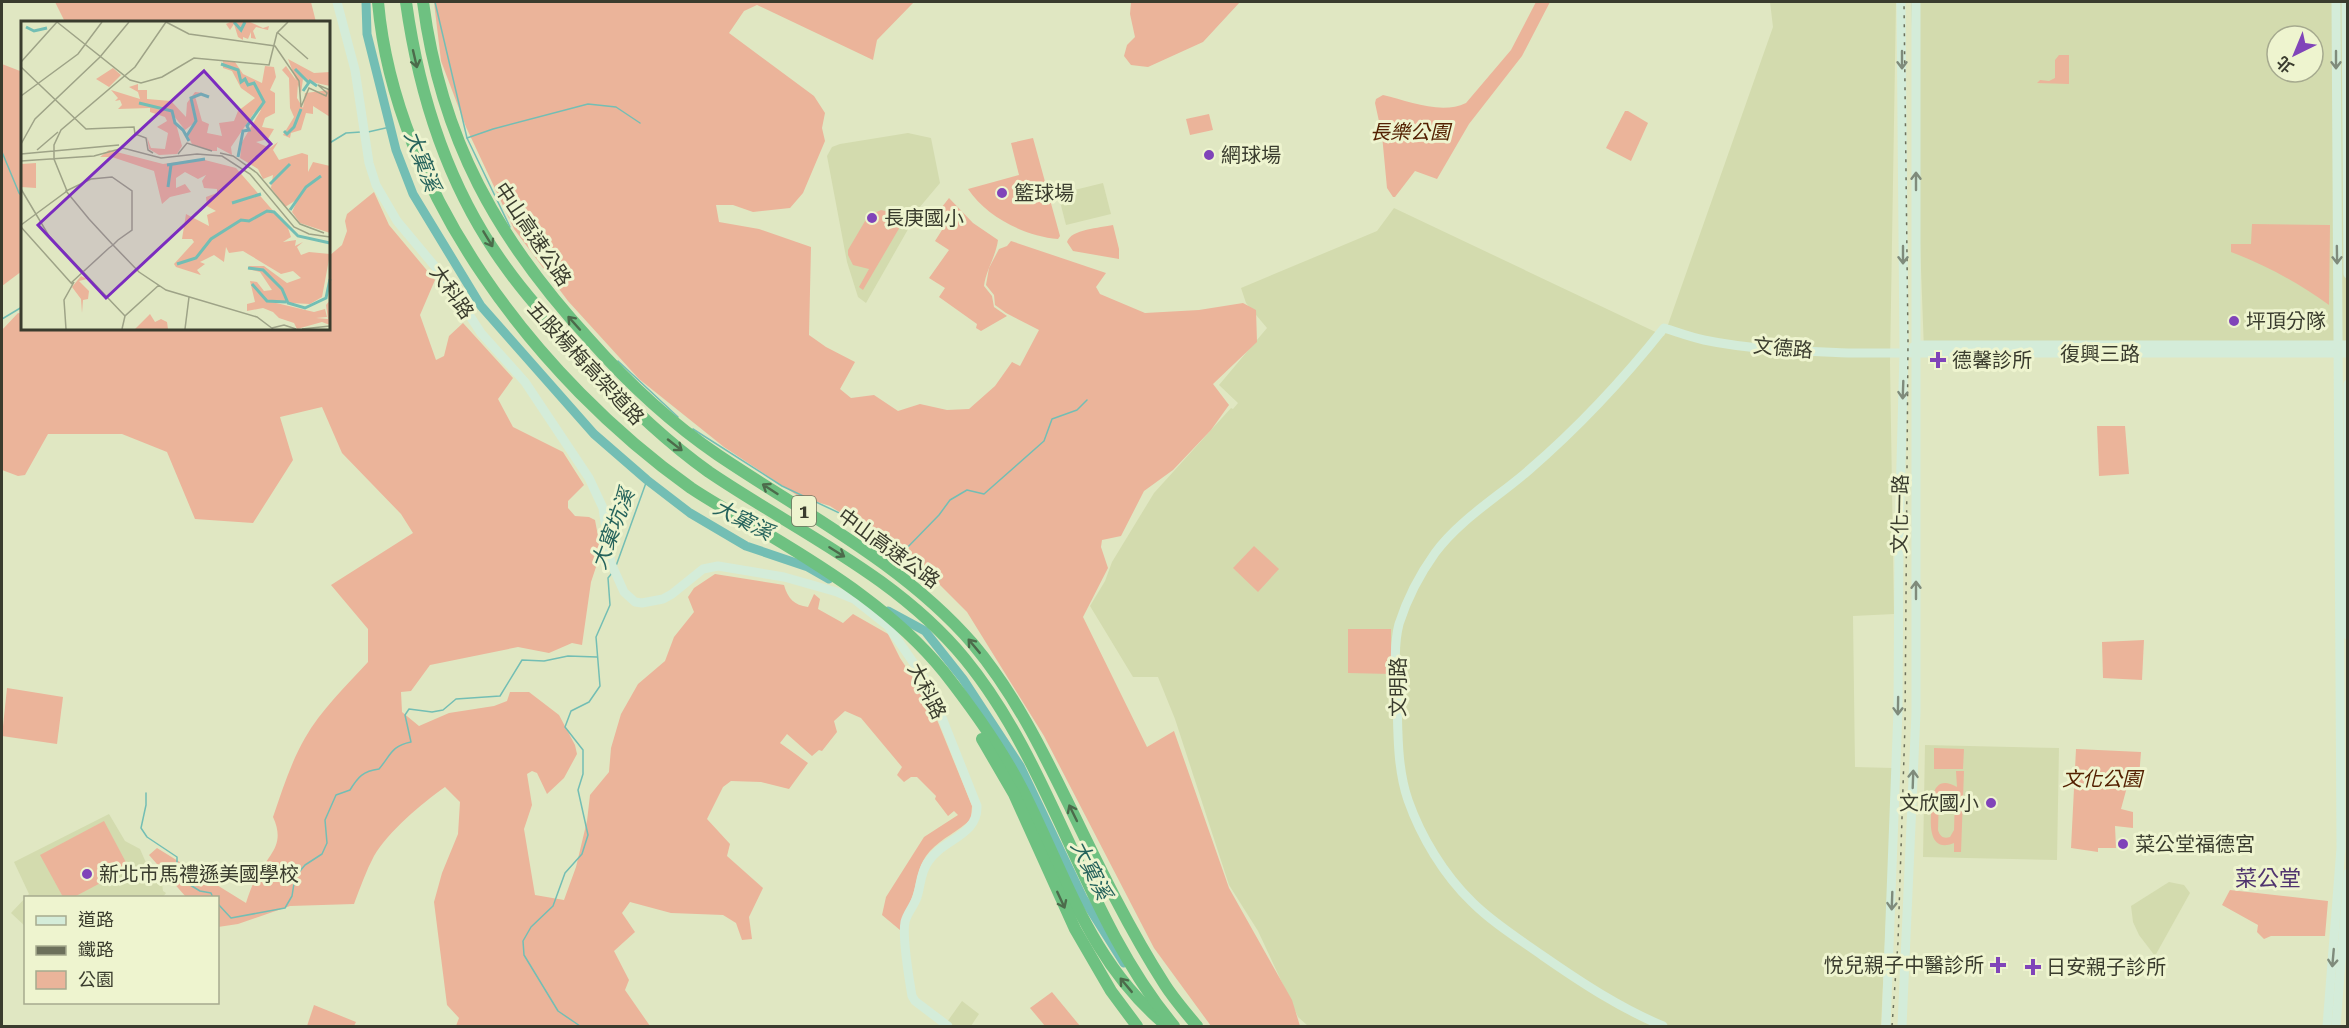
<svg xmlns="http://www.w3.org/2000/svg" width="2349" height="1028" viewBox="0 0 2349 1028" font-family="'Roboto Serif','Noto Sans TC',serif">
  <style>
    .built { fill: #d3dbae; fill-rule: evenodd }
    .green { fill: #ebb49a; fill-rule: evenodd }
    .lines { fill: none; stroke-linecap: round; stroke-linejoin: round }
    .stream { stroke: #73beb4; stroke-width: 1.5 }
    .river { stroke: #73beb4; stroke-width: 9 }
    .secondary { stroke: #d4ecd9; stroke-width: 9 }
    .highway { stroke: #6ec181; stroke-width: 12 }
    .rail { stroke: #6c705b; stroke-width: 1.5; stroke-dasharray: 3 6; stroke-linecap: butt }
    .oneway { stroke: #4c6b4b }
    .oneway2 { stroke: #7f8b7b }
    .poi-dot { fill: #8044b9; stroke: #eef4cf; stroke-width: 2 }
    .labels { text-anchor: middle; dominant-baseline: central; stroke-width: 6; stroke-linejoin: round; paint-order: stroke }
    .shield { fill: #eef4cf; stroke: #70735e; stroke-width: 1.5 }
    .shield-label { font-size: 18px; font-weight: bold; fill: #3a3c2e }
    .park-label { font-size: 20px; font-style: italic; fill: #542102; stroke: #eef4cf }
    .poi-label { font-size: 20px; fill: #3a3c2e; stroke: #eef4cf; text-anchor: start }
    .street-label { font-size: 20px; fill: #3a3c2e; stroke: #eef4cf }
    .water-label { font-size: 21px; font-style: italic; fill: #26635c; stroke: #eef4cf }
    .quarter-label { font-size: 22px; fill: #50346f; stroke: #eef4cf }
    .inset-river { fill: none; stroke: #73beb4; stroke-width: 3 }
    .inset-road { fill: none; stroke: #9ea387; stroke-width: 1.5 }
    .view { fill: #7b2cbf; fill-opacity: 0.15; stroke: #7b2cbf; stroke-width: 3 }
    .inset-edge { fill: none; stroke: #3a3c2e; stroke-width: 3 }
  </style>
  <rect width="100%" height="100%" fill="#e0e7c2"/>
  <!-- built -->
  <g class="built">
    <path d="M1770 2H1896L1890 363 1894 614 1853 616 1855 767 1893 768 1881 1026H1308L1298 1017 1258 931 1229 885 1175 719 1158 677H1133L1090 606 1105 581 1112 562 1154 493 1231 408 1233 409 1238 403 1219 385 1267 328 1246 303 1241 288 1377 231 1394 208 1664 336 1773 27Z"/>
    <path d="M1911 2H2347V351L1924 350ZM2277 36H2313V72H2277Z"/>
    <path d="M908 133 931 138 940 183 919 208 920 212 911 211 905 219 911 224 866 303 858 297 847 262 827 156 832 147 840 144Z"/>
    <path d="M1103 183 1111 214 1066 225 1058 194Z"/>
    <path d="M1925 745 2059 748 2057 860 1923 857Z"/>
    <path d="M109 814 125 841 140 849 147 865 162 883 163 891 166 893 162 898H26L25 926 11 913 29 894 14 862Z"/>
    <path d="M2169 882 2184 885 2190 893 2155 956 2139 935 2133 922 2131 906Z"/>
    <path d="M962 1001 979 1014 971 1026H953L947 1022Z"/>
  </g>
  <!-- green -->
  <g class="green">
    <path d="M55 2H311L316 22H65Z"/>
    <path d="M434 2H914L877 40 873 60 757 5 744 11 729 33 814 96 825 113 822 128 825 141 803 193 790 208 753 212 733 205H716L719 222 759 229 811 247 809 335 826 347 855 362 840 389 851 398 874 395 898 411 920 404 947 410 969 409 995 386 1012 362 1020 366 1039 330 1006 313 995 305 994 295 986 285 989 268 999 249 1007 246 1011 241 1106 273 1096 287 1100 294 1145 313 1199 310 1243 303 1256 310 1257 342 1213 384 1229 405 1211 430 1173 470 1144 491 1121 536 1102 540 1101 547 1108 568 1083 617 1147 747 1174 731 1229 888 1292 1000 1300 1026H1211L1154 948 1044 736 967 612 915 560 830 506 798 496 724 447 639 379 568 301 514 229 466 127 441 61Z"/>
    <path d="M1131 2H1240L1203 42 1148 67 1131 65 1124 56 1127 45 1135 37 1130 14Z"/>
    <path d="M1536 2H1550L1522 56 1469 124 1437 179 1415 171 1395 197H1393L1387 188 1382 135 1375 103 1376 99 1383 95C1409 101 1441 115 1466 103L1511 50Z"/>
    <path d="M2059 55H2069V84L2037 83 2040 80 2049 81 2055 78V60Z"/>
    <path d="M2 64 20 71 22 75V271L2 286Z"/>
    <path d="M1625 111H1628L1648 123 1631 161 1606 148Z"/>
    <path d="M1209 114 1213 130 1190 135 1186 119Z"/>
    <path d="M1033 138 1060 236 1058 239C1024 236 987 217 968 189L1019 175 1011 143Z"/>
    <path d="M374 192 389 225 435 280 420 315 436 360 444 356 449 336 463 323 513 378 498 399 513 427 563 452 584 485 568 501V508L575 516 589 517 595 520 601 552 591 582 582 645 572 643 549 653 518 647 430 665 411 691 401 692 402 712 419 726 449 713 494 706 507 701 510 692H529L559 715 575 745 577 754 564 778 547 794 537 773 532 771 527 774 532 805 524 829 535 895 564 900 576 867 587 821 590 795 609 772 611 748 621 714 638 684 665 661 674 637 694 612 688 597 694 588 715 574 784 585C788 599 794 605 808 607L814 594 820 599 818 609 843 623 853 614 888 634 900 658 931 705 972 806 971 819C959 831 942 838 930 851 918 864 918 879 913 894 909 907 903 917 900 930L882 915 886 897 924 837 958 815 954 811 948 816 935 799 936 796 917 777H911L904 782 897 775 902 767 861 718 845 711 834 721 837 732 822 751 819 750 812 756 787 734 780 743 808 763 789 789 761 782 731 781 723 787 707 819 730 844 727 856 763 888 749 917 752 939 742 940 736 923 723 915 671 913 630 902 622 913 635 932 614 951 629 980 625 990 650 1026H456L459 1018 447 1005 434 902 442 873 458 834 460 802 445 787C421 804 389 831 374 856 366 871 360 888 354 904L290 906 238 924 218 927V898L186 897 149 855 157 848 246 903C249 894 252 885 257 876 269 854 286 845 273 817 282 791 291 762 305 738 320 711 347 685 368 662V629L331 585 413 533 401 514 342 453 322 407 280 417 293 460 253 523 195 519 167 452 122 434H48L25 475 18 476 2 470V330L18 313 22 314V328H328L329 256 342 245 347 231 345 221 347 214Z"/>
    <path d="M949 198 973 223 998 240C996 256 986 270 984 286L992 296 994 307 1007 316 981 331 976 328 977 324 939 297 945 288 929 278 949 250 935 241 942 230 931 221Z"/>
    <path d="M881 210 889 212 896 221 898 217 904 220 863 290 859 287 869 269 853 265 848 255V250L868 216Z"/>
    <path d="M2252 224 2330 225 2329 305C2298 283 2266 265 2231 252V244H2251Z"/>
    <path d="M1113 225 1119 249V259L1073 251 1067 242C1071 229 1100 228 1113 225Z"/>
    <path d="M2097 426H2125L2129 474 2099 476Z"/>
    <path d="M1254 546 1279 569 1258 592 1233 568Z"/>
    <path d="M1348 629H1391V674L1348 673Z"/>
    <path d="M2144 640 2142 680 2103 678 2102 642Z"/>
    <path d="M7 688 63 697 57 744 2 736Z"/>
    <path d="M1934 748 1964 749 1963 769H1934Z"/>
    <path d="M2076 749 2141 752 2139 777 2130 776 2121 809 2133 812V828L2115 826 2116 848H2098V852L2071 848Z"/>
    <path d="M1956 771H1964L1961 852H1954V843C1932 852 1930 831 1931 815 1931 799 1933 773 1957 787ZM1947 791 1952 792 1955 797 1954 830 1950 837C1944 839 1940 837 1938 830L1939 797 1942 793Z"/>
    <path d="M104 821 129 868 74 897H63L40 855Z"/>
    <path d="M2230 890 2328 901 2325 936H2271L2264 939 2257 932 2258 925 2222 905Z"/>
    <path d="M1052 992 1080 1026H1045L1030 1008Z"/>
    <path d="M314 1005 356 1022 354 1026H307Z"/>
  </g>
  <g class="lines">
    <!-- stream -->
    <g class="stream">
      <path d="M435 2 467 138 510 227"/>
      <path d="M368 132 390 127"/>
      <path d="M467 138 493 129 588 104 616 107 640 123"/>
      <path d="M328 144 346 133 361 132"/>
      <path d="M2 152 19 193 22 196"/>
      <path d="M2 319 22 307"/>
      <path d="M618 361 678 417"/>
      <path d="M693 429 782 486 869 527 940 579"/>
      <path d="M903 552 939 515 950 500 967 490 984 494 1044 441 1052 419 1077 410 1087 400"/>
      <path d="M616 566 647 480"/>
      <path d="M146 793V805L141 828 147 837 177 857V877L200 891 211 893 213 898"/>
      <path d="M218 904 231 918 285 908 292 896 295 877 305 865 322 854 327 843 325 820 336 795 350 790C358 777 363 771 379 769 391 755 391 746 411 742L405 715 409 709 432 712 443 710 456 699 500 696 522 660 544 661 568 656 597 657"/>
      <path d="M580 1026 558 1011 524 955 523 941 531 927 553 906 565 873 582 854 588 835 578 790 583 774V750L565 727 571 711 589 702 600 686 596 637 610 605 608 578 612 573"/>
    </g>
    <!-- river -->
    <g class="river">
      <path d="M366 2 367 34 396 150 413 194 481 306 594 434 647 480 690 513 746 546 808 567 829 579"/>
      <path d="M888 611 925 631 963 679 1020 766 1083 898 1124 963"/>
    </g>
    <!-- secondary -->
    <g class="secondary">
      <path d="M337 2 355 70 369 163 376 185 397 221 448 282 481 333 525 382 589 478 603 508 611 563 624 592 635 602 642 603 663 599 672 594 703 569 718 566 784 577 837 592 854 599 888 626 929 685 977 806C978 836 942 839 928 862 920 873 921 885 917 897 914 906 907 913 905 922 902 938 909 978 912 996L915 1001 948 1026"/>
      <path d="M2346 2 2348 274"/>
      <path d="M1913 347 1917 345H2348"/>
      <path d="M2348 384V635"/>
      <path d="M1663 1026C1620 1008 1582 983 1543 956 1519 939 1493 923 1472 902 1444 875 1421 837 1408 800 1397 768 1398 732 1397 698 1396 675 1393 647 1399 624 1407 599 1420 574 1435 553 1459 520 1498 497 1529 470 1580 426 1622 381 1664 328 1677 332 1690 337 1704 340 1752 350 1802 351 1851 353H2348"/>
      <path d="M1886 1026 1898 710 1899 537 1904 352 1901 2"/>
      <path d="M1902 1026 1916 713V2"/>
      <path d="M2327 1026 2341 848 2336 2"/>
      <path d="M2336 1026 2348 873"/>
    </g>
    <!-- highway -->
    <g class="highway">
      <path d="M378 2C395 193 538 379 691 488 715 504 741 518 766 533 831 572 896 613 944 672 973 709 1001 748 1022 789 1066 875 1089 962 1167 1026"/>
      <path d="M406 2C419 95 449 189 505 266 529 300 558 331 587 361 624 401 664 440 709 472 796 531 897 576 965 659 1055 769 1083 917 1174 1026"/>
      <path d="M423 2C441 139 497 239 590 340 628 383 671 423 718 455 804 513 905 565 973 644 1015 694 1043 752 1071 809 1100 869 1129 929 1165 985 1174 999 1186 1013 1197 1026"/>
      <path d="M982 739 1014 794 1075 929 1111 991 1137 1026"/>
    </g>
    <!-- rail -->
    <path class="rail" d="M1892 1026 1898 942 1905 725 1908 341 1904 2"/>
  </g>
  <!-- one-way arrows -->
  <defs><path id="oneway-shaft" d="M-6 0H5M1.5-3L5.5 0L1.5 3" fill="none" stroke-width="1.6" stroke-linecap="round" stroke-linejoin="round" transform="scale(1.5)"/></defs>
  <g class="oneway">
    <use href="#oneway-shaft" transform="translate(415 59) rotate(77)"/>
    <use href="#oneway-shaft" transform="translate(488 239) rotate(59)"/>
    <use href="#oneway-shaft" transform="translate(574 323) rotate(-132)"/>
    <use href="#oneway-shaft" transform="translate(675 445) rotate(38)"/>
    <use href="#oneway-shaft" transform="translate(770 489) rotate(-147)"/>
    <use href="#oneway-shaft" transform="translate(837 552) rotate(32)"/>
    <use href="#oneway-shaft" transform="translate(974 646) rotate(-130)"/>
    <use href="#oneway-shaft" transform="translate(1073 813) rotate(-116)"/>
    <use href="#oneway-shaft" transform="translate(1061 900) rotate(65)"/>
    <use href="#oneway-shaft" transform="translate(1126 985) rotate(-130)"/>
  </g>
  <g class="oneway2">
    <use href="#oneway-shaft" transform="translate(1902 60) rotate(90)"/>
    <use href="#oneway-shaft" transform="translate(2336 60) rotate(90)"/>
    <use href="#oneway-shaft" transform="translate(1916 181) rotate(-90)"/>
    <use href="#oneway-shaft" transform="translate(1903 255) rotate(90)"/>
    <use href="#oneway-shaft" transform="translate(2337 255) rotate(89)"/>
    <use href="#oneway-shaft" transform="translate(1903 390) rotate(92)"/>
    <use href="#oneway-shaft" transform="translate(1916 590) rotate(-90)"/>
    <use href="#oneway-shaft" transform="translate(1898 706) rotate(91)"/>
    <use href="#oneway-shaft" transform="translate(1913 779) rotate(-88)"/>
    <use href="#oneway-shaft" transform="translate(1892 901) rotate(92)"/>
    <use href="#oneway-shaft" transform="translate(2333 958) rotate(95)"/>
  </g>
  <!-- markers -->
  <g class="poi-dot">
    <circle cx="1209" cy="155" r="6"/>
    <circle cx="1002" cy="193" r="6"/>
    <circle cx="872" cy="218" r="6"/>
    <circle cx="2234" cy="321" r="6"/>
    <path d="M1935 351h6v6h6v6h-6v6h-6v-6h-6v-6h6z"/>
    <circle cx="1991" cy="803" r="6"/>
    <circle cx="2123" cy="844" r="6"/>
    <circle cx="87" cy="874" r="6"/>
    <path d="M1995 956h6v6h6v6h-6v6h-6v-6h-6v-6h6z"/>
    <path d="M2030 958h6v6h6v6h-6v6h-6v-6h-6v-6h6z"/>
  </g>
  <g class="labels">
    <!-- shield labels -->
    <rect class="shield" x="792" y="496" width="24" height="30" rx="4.5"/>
    <g class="shield-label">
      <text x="804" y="511">1</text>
    </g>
    <!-- park labels -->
    <g class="park-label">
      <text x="1410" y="132">長樂公園</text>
      <text x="2102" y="779">文化公園</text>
    </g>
    <!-- poi labels -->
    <g class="poi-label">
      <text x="1221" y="155">網球場</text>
      <text x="1014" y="193">籃球場</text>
      <text x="884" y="218">長庚國小</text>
      <text x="2246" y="321">坪頂分隊</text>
      <text x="1952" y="360">德馨診所</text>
      <text x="1979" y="803" text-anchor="end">文欣國小</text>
      <text x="2135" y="844">菜公堂福德宮</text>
      <text x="99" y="874">新北市馬禮遜美國學校</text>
      <text x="1984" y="965" text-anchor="end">悅兒親子中醫診所</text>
      <text x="2046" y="967">日安親子診所</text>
    </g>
    <!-- street labels -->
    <g class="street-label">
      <text transform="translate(533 234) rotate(56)">中山高速公路</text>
      <text transform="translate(452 292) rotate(55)">大科路</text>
      <text transform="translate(1783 348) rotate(5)">文德路</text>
      <text x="2100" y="354">復興三路</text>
      <text transform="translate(586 363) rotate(47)">五股楊梅高架道路</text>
      <text transform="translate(1900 514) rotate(-89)">文化一路</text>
      <text transform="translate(889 548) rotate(36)">中山高速公路</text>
      <text transform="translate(1398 687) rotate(-90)">文明路</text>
      <text transform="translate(927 691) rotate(63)">大科路</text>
    </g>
    <!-- water labels -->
    <g class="water-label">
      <text transform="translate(422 161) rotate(69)">大窠溪</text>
      <text transform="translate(743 520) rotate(27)">大窠溪</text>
      <text transform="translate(613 529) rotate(-69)">大窠坑溪</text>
      <text transform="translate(1091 870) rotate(63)">大窠溪</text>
    </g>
    <!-- quarter labels -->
    <g class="quarter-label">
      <text x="2268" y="878">菜公堂</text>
    </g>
  </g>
  <!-- overview -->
  <g transform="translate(21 21)">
    <rect width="309" height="309" fill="#e0e7c2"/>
    <path d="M209 1H229L242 7 248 5 247 9 235 6 232 10 235 18 230 17V11L227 18 222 16V19L217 16 213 3 209 9 205 3ZM267 38 293 52 309 51V65L286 60 277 51 282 58 280 72ZM202 40 214 41 222 53 241 62 244 45 253 46 255 56 249 69 254 72V92L244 97 241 106 253 108 247 118 235 121 249 127 257 121 252 129 258 139 281 132 287 134V151L292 141 309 145V212L279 202 271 191 277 178 264 186 250 167 252 154 242 158 237 148 219 137 221 121 240 89 233 92 210 126 211 134 196 126V130H189L171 123 167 115 176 100 164 109 153 95 161 125 156 133 138 134 128 128 126 116 130 127 144 128 147 112 136 106 146 100 144 96 129 91V87L97 88 101 84 99 79 94 80 97 77 90 69 119 78 117 71 108 66 117 63V69H126V78L150 80 165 96 166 82 174 71 183 72 174 75 181 100 188 103 186 112 201 115 198 102 213 100 217 90 234 77 220 67 211 50 202 47ZM265 45 277 62 276 77 282 87 284 72 309 69V96L292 85V93L285 92 280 109 270 112 269 117 262 114 273 96 269 87 268 57 261 49ZM92 47 100 54 88 66 75 58ZM88 129 142 143 180 138 215 147 267 207 270 216 262 221 275 219 274 225 282 221 276 226 280 234 288 231 309 233 301 276 289 283 251 281 293 291 304 288 306 296 295 297 307 298 305 284 309 279V304L301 301 276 308 273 302 258 297 252 291 242 287 226 290V283L234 281 229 260 236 261 243 270 251 269 239 251 227 248 228 245H243L266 262 280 257 272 250 260 253 222 230 208 232 205 226 203 241 193 234 179 241 184 243 176 249 180 254 155 246 153 243 173 221 171 218H161L165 193 188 205 186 194 195 190 186 185 185 176 196 172V168L183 167 181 160 185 154 177 158 164 151 155 157V167L164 163 170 171 149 176 141 183 133 150 91 136H79ZM15 142V167L0 166V143ZM60 255 66 258 58 260 68 270 67 278 62 279 61 292 60 278 51 266ZM129 293 134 301 140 298 146 301 147 308H114Z" fill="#ebb49a"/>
    <path class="inset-river" d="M213 1 220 9 224 1M5 6 13 10 26 7M200 43 217 49 220 61 224 58 227 64 233 62 243 81 226 105 228 109 222 110 217 136M274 48 287 61M282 70 289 60 296 65M118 82 151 90 154 102 162 109 168 120M263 110 266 113 273 106 280 88M165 116 175 100 170 77 180 73 188 76M146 144 184 138M249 163 269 143M147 166 150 144M211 182 240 173M269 189 285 166 300 155M156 243 175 237 190 218 220 199 228 200 246 190 253 191 277 215 309 222M227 247 242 249 261 268 267 282 284 287 305 277 309 258M231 263 246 280 265 281"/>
    <path class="inset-road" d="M36 1 109 59 120 62 141 56 173 37 248 44 256 12 267 1M145 1 168 13 254 25 278 60 280 86 288 67 305 75 306 72 297 64 309 69M256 11 287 38M0 41 36 1M0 46 65 108 113 106 114 113 125 117 127 129 132 132M0 75 57 33 81 1M0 123 14 98 79 36 108 1M16 129 37 111M199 132 212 135 236 152 279 203 303 212M0 133 98 124M157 133 166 122 191 130M0 140 73 135 102 127 140 137 176 133 201 135 229 153 273 206 288 213 309 216M0 168 28 215 104 295M0 204 46 170 33 138V124L40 109 114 46 145 1M0 206 51 263M51 263V261L88 227 92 224 97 219 111 209V170L91 156 70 158 45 170 68 198 92 224 118 251 145 269 236 296 252 308M251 307 263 304 275 308M45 308 43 279 53 261M101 308 104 295 138 264M164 308 168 276M281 308 309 305"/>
    <path class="view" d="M183 50 250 123 85 277 17 204Z"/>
    <rect width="309" height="309" class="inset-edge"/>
  </g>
  <!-- border -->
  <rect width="2349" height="1028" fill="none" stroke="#3a3c2e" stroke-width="6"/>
  <!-- legend -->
  <rect x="24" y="896" width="195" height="108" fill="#eef4cf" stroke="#a6aa8f" stroke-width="1.5"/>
  <rect x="36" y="916" width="30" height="9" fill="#d4ecd9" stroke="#a6aa8f" stroke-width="1.5"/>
  <text x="78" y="926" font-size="18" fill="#3a3c2e">道路</text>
  <rect x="36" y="946" width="30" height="9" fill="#6c705b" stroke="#a6aa8f" stroke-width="1.5"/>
  <text x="78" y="956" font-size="18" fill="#3a3c2e">鐵路</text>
  <rect x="36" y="971" width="30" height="18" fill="#ebb49a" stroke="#a6aa8f" stroke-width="1.5"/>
  <text x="78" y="986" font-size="18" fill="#3a3c2e">公園</text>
  <!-- north arrow -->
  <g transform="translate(2295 54) rotate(223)"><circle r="28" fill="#eef4cf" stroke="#a6aa8f" stroke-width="1.5"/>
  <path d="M0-4.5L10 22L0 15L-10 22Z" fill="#8044b9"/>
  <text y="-9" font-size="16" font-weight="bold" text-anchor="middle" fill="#3a3c2e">北</text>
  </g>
</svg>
